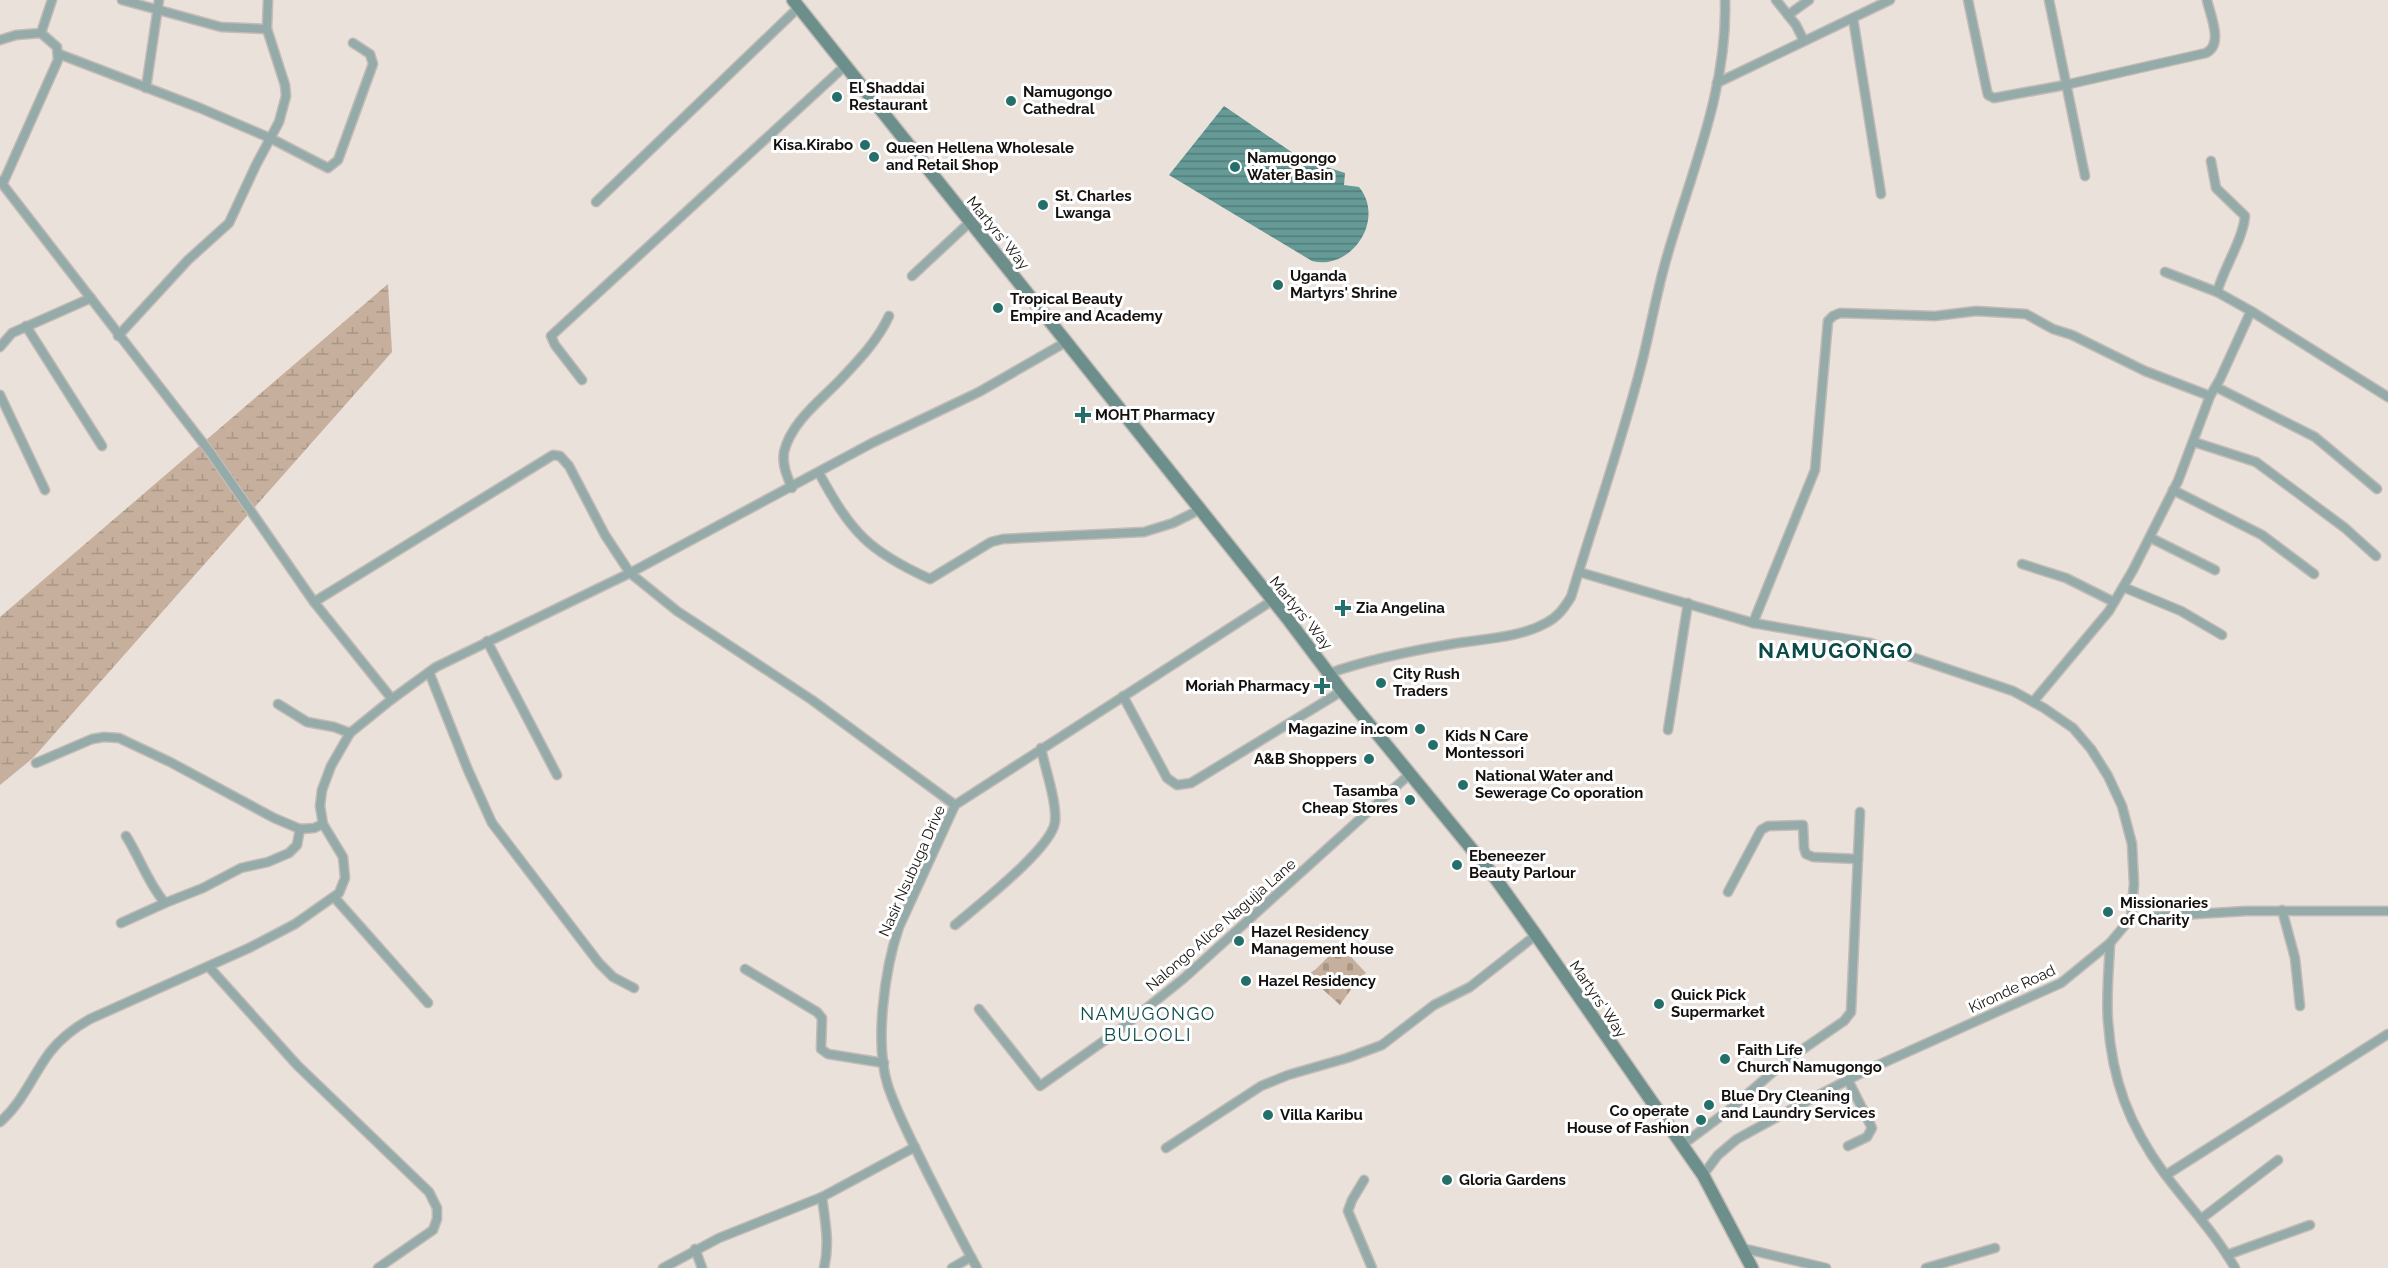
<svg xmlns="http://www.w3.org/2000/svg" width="2388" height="1268" viewBox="0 0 2388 1268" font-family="Raleway,sans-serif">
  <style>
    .wetland { fill: url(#wetland-marsh) }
    .cemetery { fill: url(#cemetery-stones) }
    .water { fill: url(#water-rules) }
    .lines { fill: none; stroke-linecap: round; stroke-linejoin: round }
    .minor-casing { stroke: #c3bbb5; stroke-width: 11 }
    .secondary-casing { stroke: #c3bbb5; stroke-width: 15 }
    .minor { stroke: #94aba9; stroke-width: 8 }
    .secondary { stroke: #6d8f8c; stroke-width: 12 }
    .poi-dot { fill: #256f6b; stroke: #fff; stroke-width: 2 }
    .labels { text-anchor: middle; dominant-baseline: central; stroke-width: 6; stroke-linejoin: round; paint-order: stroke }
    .poi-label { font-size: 15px; font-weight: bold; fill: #13100e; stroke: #fff; text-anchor: start }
    .street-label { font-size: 15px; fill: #13100e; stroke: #fff }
    .quarter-label { font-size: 18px; letter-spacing: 1.5px; fill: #0b4a47; stroke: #fff }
    .district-label { font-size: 21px; font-weight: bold; letter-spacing: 1.5px; fill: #0b4a47; stroke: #fff }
  </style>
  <defs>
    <pattern id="wetland-marsh" width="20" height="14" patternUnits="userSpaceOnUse" patternTransform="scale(1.5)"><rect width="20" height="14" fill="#c6af9c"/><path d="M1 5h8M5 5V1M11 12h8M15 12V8" fill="none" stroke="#a99685"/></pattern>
    <pattern id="cemetery-stones" width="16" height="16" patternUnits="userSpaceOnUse" patternTransform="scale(1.5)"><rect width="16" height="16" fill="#c6af9c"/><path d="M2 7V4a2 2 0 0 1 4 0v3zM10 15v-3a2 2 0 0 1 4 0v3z" fill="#a99685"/></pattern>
    <pattern id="water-rules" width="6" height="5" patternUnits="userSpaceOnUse" patternTransform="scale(1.5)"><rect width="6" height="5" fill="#659a96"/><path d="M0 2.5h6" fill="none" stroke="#527c79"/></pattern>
  </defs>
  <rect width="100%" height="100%" fill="#eae1da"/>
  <!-- wetland -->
  <path class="wetland" d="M388 284 392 352 33 758 0 785V617Z"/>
  <!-- cemetery -->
  <path class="cemetery" d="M1340 945 1366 973 1359 978 1340 1005 1307 975 1316 969Z"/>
  <!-- water -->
  <path class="water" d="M1224 106 1312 166 1314 163 1345 173 1344 185 1359 187C1386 220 1351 271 1312 261L1169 175Z"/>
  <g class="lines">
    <!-- minor casing -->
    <g class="minor-casing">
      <g id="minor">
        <path d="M122 0 221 27 267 29"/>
        <path d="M1776 0 1796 25 1804 41"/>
        <path d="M1968 0 1987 91 1988 95 1994 98 2065 85 2206 53C2224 44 2210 15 2207 0"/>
        <path d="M2049 0 2085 176"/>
        <path d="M1788 15 1809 0"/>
        <path d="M1853 18 1881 194"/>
        <path d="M0 40 16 35 41 33 52 0"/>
        <path d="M59 54 200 108 270 138 328 168 338 160 373 64 370 54 353 43"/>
        <path d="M1717 83 1890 0"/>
        <path d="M146 88 159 0"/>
        <path d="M2211 161 2216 188 2245 216C2243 239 2224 268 2217 292"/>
        <path d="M0 181 210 452 314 602 392 699"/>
        <path d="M3 183 58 60 57 47 41 33"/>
        <path d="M596 202 799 7"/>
        <path d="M2165 272 2217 292 2251 311"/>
        <path d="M912 276 970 222"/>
        <path d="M26 326 102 446"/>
        <path d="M118 336 188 260 229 223 256 165 279 122 286 96 285 85 267 29 268 0"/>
        <path d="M0 347 12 333 91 298"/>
        <path d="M582 380 555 345 551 336 846 65"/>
        <path d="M2216 387 2315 437 2377 489"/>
        <path d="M0 395 45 490"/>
        <path d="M2194 442 2256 462 2345 528 2376 556"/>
        <path d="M819 473C851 532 868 551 930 579L991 542 1003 539 1144 532 1173 523 1199 510"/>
        <path d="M792 488C787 476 782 465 784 452 791 422 821 400 841 379 859 360 878 340 889 316"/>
        <path d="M2173 490 2262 535 2314 574"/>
        <path d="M2151 538 2215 570"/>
        <path d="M2022 564 2066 578 2114 602"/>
        <path d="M1579 572 1753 623 1870 643 2013 691 2044 708 2073 728 2091 749 2108 776 2122 806 2132 844 2134 884 2131 918"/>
        <path d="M2123 587 2181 611 2222 635"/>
        <path d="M314 602 553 455 560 456 569 466 605 535 630 573 677 611 812 700 955 805"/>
        <path d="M1753 623 1815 470 1828 321 1833 316 1840 313 1935 316 1976 311 2026 314 2053 329 2072 335 2145 371 2210 396"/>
        <path d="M487 641 557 775"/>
        <path d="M429 672 468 770 492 823 599 963 613 977 634 988"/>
        <path d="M1330 673C1370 659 1410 651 1452 644 1482 639 1519 638 1546 623 1558 617 1564 608 1571 597 1594 520 1621 444 1641 366 1650 331 1656 295 1666 260 1690 175 1728 90 1725 0"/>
        <path d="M1123 696 1167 778 1177 785 1191 783 1342 691"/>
        <path d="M2033 702 2109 611 2133 570 2178 481 2210 396 2220 379 2251 311 2388 397"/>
        <path d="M278 704 307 722 334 727 350 733"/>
        <path d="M1668 730 1688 603"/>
        <path d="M36 763 92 739 104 737 119 738 170 762 274 818 300 829 314 828 323 824"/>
        <path d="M126 836C140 858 148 883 165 903L203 888 241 868 268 862 289 853 297 845 300 829"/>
        <path d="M1728 892 1761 830 1768 826 1803 825 1804 848 1806 854 1813 857 1858 859"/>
        <path d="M334 897 428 1003"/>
        <path d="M2282 910 2295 958 2300 1006"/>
        <path d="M121 923 165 903"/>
        <path d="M955 925C977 906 1052 848 1055 822 1057 801 1045 769 1041 748"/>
        <path d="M2110 943C2109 969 2106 996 2108 1021 2112 1080 2129 1125 2164 1173 2188 1205 2215 1233 2235 1268"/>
        <path d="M209 967 297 1065 429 1192 437 1208V1219L433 1230 378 1268"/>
        <path d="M745 969 817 1012 822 1018 821 1049 828 1054 884 1063"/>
        <path d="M979 1009 1040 1086 1118 1031 1183 979 1411 773"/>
        <path d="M1848 1080 1872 1128 1867 1137 1848 1146"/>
        <path d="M0 1122C23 1102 32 1076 50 1052 61 1038 74 1028 90 1019L249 948 295 924 339 893 345 878 343 857 323 824 320 806 322 790 331 766 350 733 392 699 436 667 630 573 872 443 979 392 1066 342"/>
        <path d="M1682 1145 1729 1110 1787 1060 1844 1021 1851 1012 1860 812"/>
        <path d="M1166 1148 1261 1086 1288 1075 1347 1058 1382 1045 1434 1005 1470 987 1536 935"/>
        <path d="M1703 1175 1718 1155 1737 1139 1790 1110 1865 1071 2061 983 2110 943 2131 918 2246 911H2388"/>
        <path d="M2166 1175 2388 1034"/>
        <path d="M1364 1180 1352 1200 1348 1211 1372 1268"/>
        <path d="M822 1197C825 1221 830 1244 824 1268"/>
        <path d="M2201 1219 2278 1160"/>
        <path d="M1742 1248 1826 1268"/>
        <path d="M695 1249 702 1268"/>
        <path d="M2227 1255 2310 1225"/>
        <path d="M663 1268 719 1238 822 1197 915 1147"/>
        <path d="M952 1268 971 1257"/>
        <path d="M977 1268C960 1237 944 1205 928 1174 914 1145 898 1116 888 1086 874 1043 885 968 899 927L955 805 1273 600"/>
        <path d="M1926 1268 1995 1248"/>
      </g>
    </g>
    <!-- secondary casing -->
    <g class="secondary-casing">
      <path id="secondary" d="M793 0 1287 618 1342 691 1493 875 1536 935 1703 1175 1752 1268"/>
    </g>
    <!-- minor -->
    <use href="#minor" class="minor"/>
    <!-- secondary -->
    <use href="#secondary" class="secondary"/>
  </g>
  <!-- markers -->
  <g class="poi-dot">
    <circle cx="837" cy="97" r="6"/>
    <circle cx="1011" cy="101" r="6"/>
    <circle cx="865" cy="145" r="6"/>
    <circle cx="874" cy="157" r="6"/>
    <circle cx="1235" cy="167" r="6"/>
    <circle cx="1043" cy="205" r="6"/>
    <circle cx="1278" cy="285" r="6"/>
    <circle cx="998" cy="308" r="6"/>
    <path d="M1080 406h6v6h6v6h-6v6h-6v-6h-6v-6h6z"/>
    <path d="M1340 599h6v6h6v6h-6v6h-6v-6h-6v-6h6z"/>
    <circle cx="1381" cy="683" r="6"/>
    <path d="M1319 677h6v6h6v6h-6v6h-6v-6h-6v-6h6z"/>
    <circle cx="1420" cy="729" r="6"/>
    <circle cx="1433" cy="745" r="6"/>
    <circle cx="1369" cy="759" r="6"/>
    <circle cx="1463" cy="785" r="6"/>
    <circle cx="1410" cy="800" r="6"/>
    <circle cx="1457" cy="865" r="6"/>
    <circle cx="2108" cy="912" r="6"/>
    <circle cx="1239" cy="941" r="6"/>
    <circle cx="1246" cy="981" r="6"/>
    <circle cx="1659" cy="1004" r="6"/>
    <circle cx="1725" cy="1059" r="6"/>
    <circle cx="1709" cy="1105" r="6"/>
    <circle cx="1268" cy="1115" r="6"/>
    <circle cx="1701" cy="1120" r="6"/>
    <circle cx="1447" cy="1180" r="6"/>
  </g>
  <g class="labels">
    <!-- poi labels -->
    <g class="poi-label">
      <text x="849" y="88">El Shaddai<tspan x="849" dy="17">Restaurant</tspan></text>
      <text x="1023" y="92">Namugongo<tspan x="1023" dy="17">Cathedral</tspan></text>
      <text x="853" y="145" text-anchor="end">Kisa.Kirabo</text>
      <text x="886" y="148">Queen Hellena Wholesale<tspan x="886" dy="17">and Retail Shop</tspan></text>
      <text x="1247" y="158">Namugongo<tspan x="1247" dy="17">Water Basin</tspan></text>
      <text x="1055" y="196">St. Charles<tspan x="1055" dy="17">Lwanga</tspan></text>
      <text x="1290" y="276">Uganda<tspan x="1290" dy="17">Martyrs' Shrine</tspan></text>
      <text x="1010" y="299">Tropical Beauty<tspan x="1010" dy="17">Empire and Academy</tspan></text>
      <text x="1095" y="415">MOHT Pharmacy</text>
      <text x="1356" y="608">Zia Angelina</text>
      <text x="1393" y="674">City Rush<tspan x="1393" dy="17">Traders</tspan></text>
      <text x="1310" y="686" text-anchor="end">Moriah Pharmacy</text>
      <text x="1408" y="729" text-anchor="end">Magazine in.com</text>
      <text x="1445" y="736">Kids N Care<tspan x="1445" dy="17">Montessori</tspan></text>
      <text x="1357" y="759" text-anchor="end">A&amp;B Shoppers</text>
      <text x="1475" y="776">National Water and<tspan x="1475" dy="17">Sewerage Co oporation</tspan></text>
      <text x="1398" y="791" text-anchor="end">Tasamba<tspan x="1398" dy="17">Cheap Stores</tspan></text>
      <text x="1469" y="856">Ebeneezer<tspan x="1469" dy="17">Beauty Parlour</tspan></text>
      <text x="2120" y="903">Missionaries<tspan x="2120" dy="17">of Charity</tspan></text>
      <text x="1251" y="932">Hazel Residency<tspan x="1251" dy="17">Management house</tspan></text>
      <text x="1258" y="981">Hazel Residency</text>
      <text x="1671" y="995">Quick Pick<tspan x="1671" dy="17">Supermarket</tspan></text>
      <text x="1737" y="1050">Faith Life<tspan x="1737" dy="17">Church Namugongo</tspan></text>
      <text x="1721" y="1096">Blue Dry Cleaning<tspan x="1721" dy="17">and Laundry Services</tspan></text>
      <text x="1689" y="1111" text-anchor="end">Co operate<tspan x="1689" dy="17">House of Fashion</tspan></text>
      <text x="1280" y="1115">Villa Karibu</text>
      <text x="1459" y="1180">Gloria Gardens</text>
    </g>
    <!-- street labels -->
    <g class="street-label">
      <text transform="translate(998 233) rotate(51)">Martyrs' Way</text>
      <text transform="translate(1301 613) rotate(51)">Martyrs' Way</text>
      <text transform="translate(912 871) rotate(-66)">Nasir Nsubuga Drive</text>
      <text transform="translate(1221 925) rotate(-41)">Nalongo Alice Nagujja Lane</text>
      <text transform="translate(2012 989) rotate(-25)">Kironde Road</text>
      <text transform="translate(1598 999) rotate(56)">Martyrs' Way</text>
    </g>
    <!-- quarter labels -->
    <g class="quarter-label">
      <text x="1148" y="1013">NAMUGONGO<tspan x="1148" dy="21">BULOOLI</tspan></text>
    </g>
    <!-- district labels -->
    <g class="district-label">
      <text x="1836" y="650">NAMUGONGO</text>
    </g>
  </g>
</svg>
